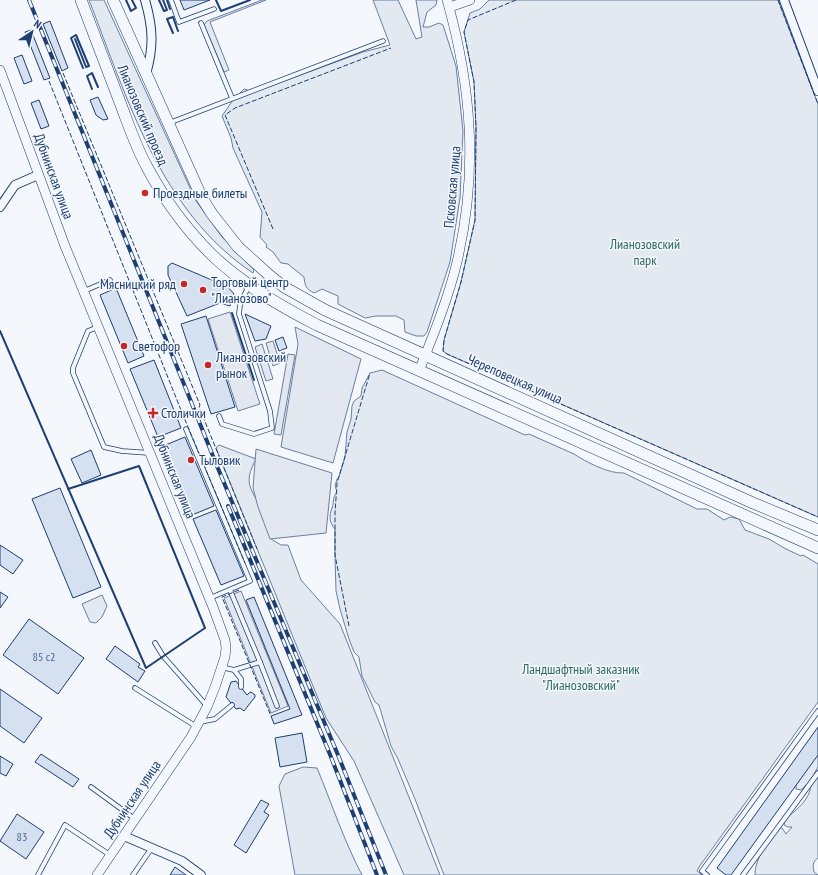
<svg xmlns="http://www.w3.org/2000/svg" width="818" height="875" viewBox="0 0 818 875" font-family="'PT Sans Narrow',sans-serif">
  <style>
    .green { fill: #e3e9f0; stroke: #687fa3 }
    .parking { fill: #e3e8f0; stroke: #687fa3 }
    .building { fill: #d5e0f0; stroke: #1d3f73 }
    .lines { fill: none; stroke-linecap: round; stroke-linejoin: round }
    .service-casing { stroke: #1d3f73; stroke-width: 5.5 }
    .minor-casing { stroke: #1d3f73; stroke-width: 10 }
    .tertiary-casing { stroke: #1d3f73; stroke-width: 10 }
    .secondary-casing { stroke: #1d3f73; stroke-width: 12 }
    .service { stroke: #f4f7fb; stroke-width: 4 }
    .minor { stroke: #f4f7fb; stroke-width: 8 }
    .tertiary { stroke: #f4f7fb; stroke-width: 9 }
    .secondary { stroke: #f4f7fb; stroke-width: 11 }
    .rail-casing { stroke: #1d3f73; stroke-width: 4 }
    .rail { stroke: #f4f7fb; stroke-width: 2.5; stroke-dasharray: 8; stroke-linecap: butt }
    .fence { stroke: #1d3f73; stroke-width: 1; stroke-dasharray: 5 2; stroke-linecap: butt }
    .wall { stroke: #1d3f73; stroke-width: 2 }
    .poi-dot { fill: #c62828; stroke: #f4f7fb; stroke-width: 1.5 }
    .labels { text-anchor: middle; dominant-baseline: central; stroke-width: 3; stroke-linejoin: round; paint-order: stroke }
    .number-label { font-size: 12px; fill: #4b6792 }
    .street-label { font-size: 14px; fill: #1d3f73; stroke: #f4f7fb }
    .poi-label { font-size: 14px; fill: #1d3f73; stroke: #f4f7fb; text-anchor: start }
    .park-label { font-size: 14px; fill: #2c6c60; stroke: #f4f7fb }
  </style>
  <rect width="100%" height="100%" fill="#f4f7fb"/>
  <!-- green -->
  <g class="green">
    <path d="M89 0H104L196 201 222 237 254 270 253 273C160 211 127 98 89 0Z"/>
    <path d="M262 0H266L210 22 229 70 224 72 204 25 207 21Z"/>
    <path d="M373 0H398L416 39 422 37 416 0H437L436 5 427 12 423 27H429L439 23 443 25 456 66 463 131 460 198 450 262 427 332 424 336H416L405 332 404 320 396 316H376L365 318 338 304V296L322 289 314 293C306 289 305 286 304 277L288 264 281 263 273 252 266 247 267 245 260 237 262 212 233 148 231 138 222 116 233 100 244 89 254 92 363 52 390 45Z"/>
    <path d="M489 0H778L818 104V517L447 354 443 351 444 340 461 282 475 220 476 128 474 82 464 32 470 13 480 9Z"/>
    <path d="M382 370 525 435 529 434 574 454C586 462 609 474 624 473L697 509H707L724 520 730 517 739 519 745 530 769 539 786 549 801 556 803 555 818 564V702L699 867 697 871 702 875H444L415 799 398 759 391 746 379 705 375 702 362 676 359 657 354 652 349 639 340 609 336 591 335 557V529C329 522 329 516 332 508 335 500 331 500 337 492L335 486 337 479 339 477 345 457 347 432 351 419 352 406 354 401 361 396 362 388 370 373Z"/>
    <path d="M219 445 256 459C242 485 252 488 262 511 266 520 268 530 271 539L281 545H288L301 580 340 624 440 875H404L354 761 326 718 216 448Z"/>
    <path d="M102 595 107 606 102 617 96 623 90 622 82 604Z"/>
    <path d="M818 754V767L814 774 815 776H818V858C812 862 813 866 814 872L818 875H755C755 857 769 841 779 827L782 828 786 834 792 827H788L784 825C785 817 791 815 796 810 804 803 810 795 811 785L808 783 801 790 796 789V785Z"/>
    <path d="M303 767 317 768C332 804 344 841 362 875H295L279 786 285 774Z"/>
  </g>
  <!-- parking -->
  <g class="parking">
    <path d="M230 312 260 404 238 411 208 319Z"/>
    <path d="M295 327 361 359 333 463 281 447 298 344Z"/>
    <path d="M273 341 280 363 273 366 266 343Z"/>
    <path d="M262 344 273 379 266 381 255 347Z"/>
    <path d="M288 354 295 355 281 435 274 434Z"/>
    <path d="M256 449 332 473 326 533 270 539 258 507 253 488Z"/>
    <path d="M241 591 288 706 271 713 224 598Z"/>
  </g>
  <!-- building -->
  <g class="building">
    <path d="M180 0H210L184 10Z"/>
    <path d="M50 21 68 68 62 71 43 24Z"/>
    <path d="M31 30 50 78 44 80 25 32Z"/>
    <path d="M22 55 32 81 24 84 14 58Z"/>
    <path d="M98 97 108 119 103 120 96 115 90 100Z"/>
    <path d="M39 100 49 126 41 129 31 103Z"/>
    <path d="M172 263 228 287 234 294 230 306 220 303 187 316 168 275V266Z"/>
    <path d="M116 288 144 356 128 363 100 295Z"/>
    <path d="M245 314 271 326 266 339 255 341Z"/>
    <path d="M206 316 235 407 211 414 181 324Z"/>
    <path d="M283 337 287 348 279 351 275 340Z"/>
    <path d="M154 360 181 428 158 437 130 369Z"/>
    <path d="M185 437 214 506 192 515 163 446Z"/>
    <path d="M91 450 101 475 82 483 71 459Z"/>
    <path d="M60 488 101 587 73 598 32 499Z"/>
    <path d="M216 510 244 576 221 585 193 519Z"/>
    <path d="M0 545 23 560 13 574 0 565Z"/>
    <path d="M0 592 8 597 0 608Z"/>
    <path d="M254 597 302 715 274 724 271 716 290 709 246 600Z"/>
    <path d="M29 619 84 658 58 694 3 655Z"/>
    <path d="M115 646 140 664 138 667 145 671 138 682 106 659Z"/>
    <path d="M236 681 247 695 249 693 251 692 255 695V697L244 711 240 708 236 709 226 697 231 682Z"/>
    <path d="M0 689 42 718 24 743 0 726Z"/>
    <path d="M818 727V755L731 875H726L717 868Z"/>
    <path d="M302 733 307 762 280 767 275 738Z"/>
    <path d="M41 754 79 779 73 787 35 762Z"/>
    <path d="M0 756 13 764 6 776 0 773Z"/>
    <path d="M261 800 269 804 264 812 269 815 246 853 234 845Z"/>
    <path d="M17 814 44 832 26 859 0 841Z"/>
    <path d="M175 867 186 875H170Z"/>
  </g>
  <g class="lines">
    <!-- service casing -->
    <g class="service-casing">
      <g id="service">
        <path d="M171 0 179 22 214 9"/>
        <path d="M201 23 232 98"/>
        <path d="M169 123 383 41"/>
        <path d="M84 291 110 280"/>
        <path d="M98 327 88 331 73 368V373L104 447 122 451 150 453"/>
        <path d="M219 416 222 424 254 434 272 428 270 411 239 314 240 305 249 285"/>
        <path d="M186 429 250 581 210 598"/>
        <path d="M230 590 260 662 234 670"/>
        <path d="M155 643 163 656 207 706"/>
        <path d="M260 662 277 706"/>
        <path d="M221 667 234 670 241 679V687"/>
        <path d="M135 688 197 727"/>
        <path d="M200 722 215 719 232 705"/>
        <path d="M91 787 135 819"/>
        <path d="M38 875 65 825 110 855"/>
        <path d="M133 875 151 849"/>
        <path d="M707 875 702 871 818 711"/>
        <path d="M743 875 818 773"/>
      </g>
    </g>
    <!-- minor casing -->
    <g class="minor-casing">
      <g id="minor">
        <path d="M145 0C153 27 154 47 146 74"/>
        <path d="M784 0 818 91"/>
        <path d="M0 207 15 185 38 175"/>
        <path d="M124 836 182 861 201 875"/>
      </g>
    </g>
    <!-- tertiary casing -->
    <g class="tertiary-casing">
      <g id="tertiary">
        <path d="M450 7 470 0"/>
        <path d="M0 70 65 246 213 607 225 640 226 648 225 657 215 687 207 707 191 737 97 875"/>
        <path d="M419 371C433 336 448 299 457 262 478 173 472 88 447 0"/>
      </g>
    </g>
    <!-- secondary casing -->
    <g class="secondary-casing">
      <g id="secondary">
        <path d="M81 0C94 35 108 70 121 105 129 126 136 147 147 167 164 199 186 229 211 254 242 284 280 306 317 325L818 548"/>
        <path d="M113 0 202 198 212 214 238 247 269 275 284 287 325 310 753 503 818 530"/>
      </g>
    </g>
    <!-- service -->
    <use href="#service" class="service"/>
    <!-- minor -->
    <use href="#minor" class="minor"/>
    <!-- tertiary -->
    <use href="#tertiary" class="tertiary"/>
    <!-- secondary -->
    <use href="#secondary" class="secondary"/>
    <!-- rail casing -->
    <g class="rail-casing">
      <g id="rail">
        <path d="M29 0 217 466 338 755 386 875"/>
        <path d="M228 506 331 757 377 875"/>
      </g>
    </g>
    <!-- rail -->
    <use href="#rail" class="rail"/>
    <!-- fence -->
    <g class="fence">
      <path d="M516 0 468 20 464 32 474 82 476 128 475 220 461 282 444 340 443 351 447 354 818 517"/>
      <path d="M778 0 818 104"/>
      <path d="M63 73 200 405 199 407 257 549"/>
      <path d="M49 81 183 415 245 563"/>
      <path d="M273 229 225 115 235 108 391 48"/>
      <path d="M239 590 222 597 271 716"/>
      <path d="M349 626 335 555V513L337 483 370 373"/>
    </g>
    <!-- wall -->
    <g class="wall">
      <path d="M126 0 131 11 136 8 132 0"/>
      <path d="M159 0 164 11 167 10 163 0"/>
      <path d="M167 0 170 9"/>
      <path d="M216 0 221 11 250 0"/>
      <path d="M173 33 167 19 173 17 178 31"/>
      <path d="M75 39 86 67 89 66 76 35 71 38 83 68"/>
      <path d="M92 89 87 76 92 73 98 87"/>
      <path d="M232 313 254 380"/>
      <path d="M0 331 146 668 205 628 139 466 68 489"/>
    </g>
  </g>
  <!-- markers -->
  <g class="poi-dot">
    <circle cx="145" cy="193" r="4"/>
    <circle cx="184" cy="284" r="4"/>
    <circle cx="203" cy="290" r="4"/>
    <circle cx="124" cy="346" r="4"/>
    <circle cx="208" cy="365" r="4"/>
    <path d="M151 407h4v4h4v4h-4v4h-4v-4h-4v-4h4z"/>
    <circle cx="191" cy="460" r="4"/>
  </g>
  <g class="labels">
    <!-- number labels -->
    <g class="number-label">
      <text x="44" y="656">85 с2</text>
      <text x="22" y="836">83</text>
    </g>
    <!-- street labels -->
    <g class="street-label">
      <text transform="translate(143 115) rotate(67)">Лианозовский проезд</text>
      <text transform="translate(54 176) rotate(70)">Дубнинская улица</text>
      <text transform="translate(452 187) rotate(-85)">Псковская улица</text>
      <text transform="translate(515 379) rotate(24)">Череповецкая улица</text>
      <text transform="translate(175 476) rotate(68)">Дубнинская улица</text>
      <text transform="translate(132 799) rotate(-56)">Дубнинская улица</text>
    </g>
    <!-- poi labels -->
    <g class="poi-label">
      <text x="153" y="193">Проездные билеты</text>
      <text x="211" y="282">Торговый центр<tspan x="211" dy="16">"Лианозово"</tspan></text>
      <text x="176" y="284" text-anchor="end">Мясницкий ряд</text>
      <text x="132" y="346">Светофор</text>
      <text x="216" y="357">Лианозовский<tspan x="216" dy="16">рынок</tspan></text>
      <text x="161" y="413">Столички</text>
      <text x="199" y="460">Тыловик</text>
    </g>
    <!-- park labels -->
    <g class="park-label">
      <text x="645" y="244">Лианозовский<tspan x="645" dy="16">парк</tspan></text>
      <text x="581" y="669">Ландшафтный заказник<tspan x="581" dy="16">"Лианозовский"</tspan></text>
    </g>
  </g>
  <!-- north arrow -->
  <g transform="translate(32 32) rotate(35)" stroke="#f4f7fb" stroke-width="3" paint-order="stroke">
  <path d="M0-3L7 15L0 10L-7 15Z" fill="#1d3f73"/>
  <text y="-6" font-size="11" font-weight="bold" text-anchor="middle" fill="#1d3f73">N</text>
  </g>
</svg>
